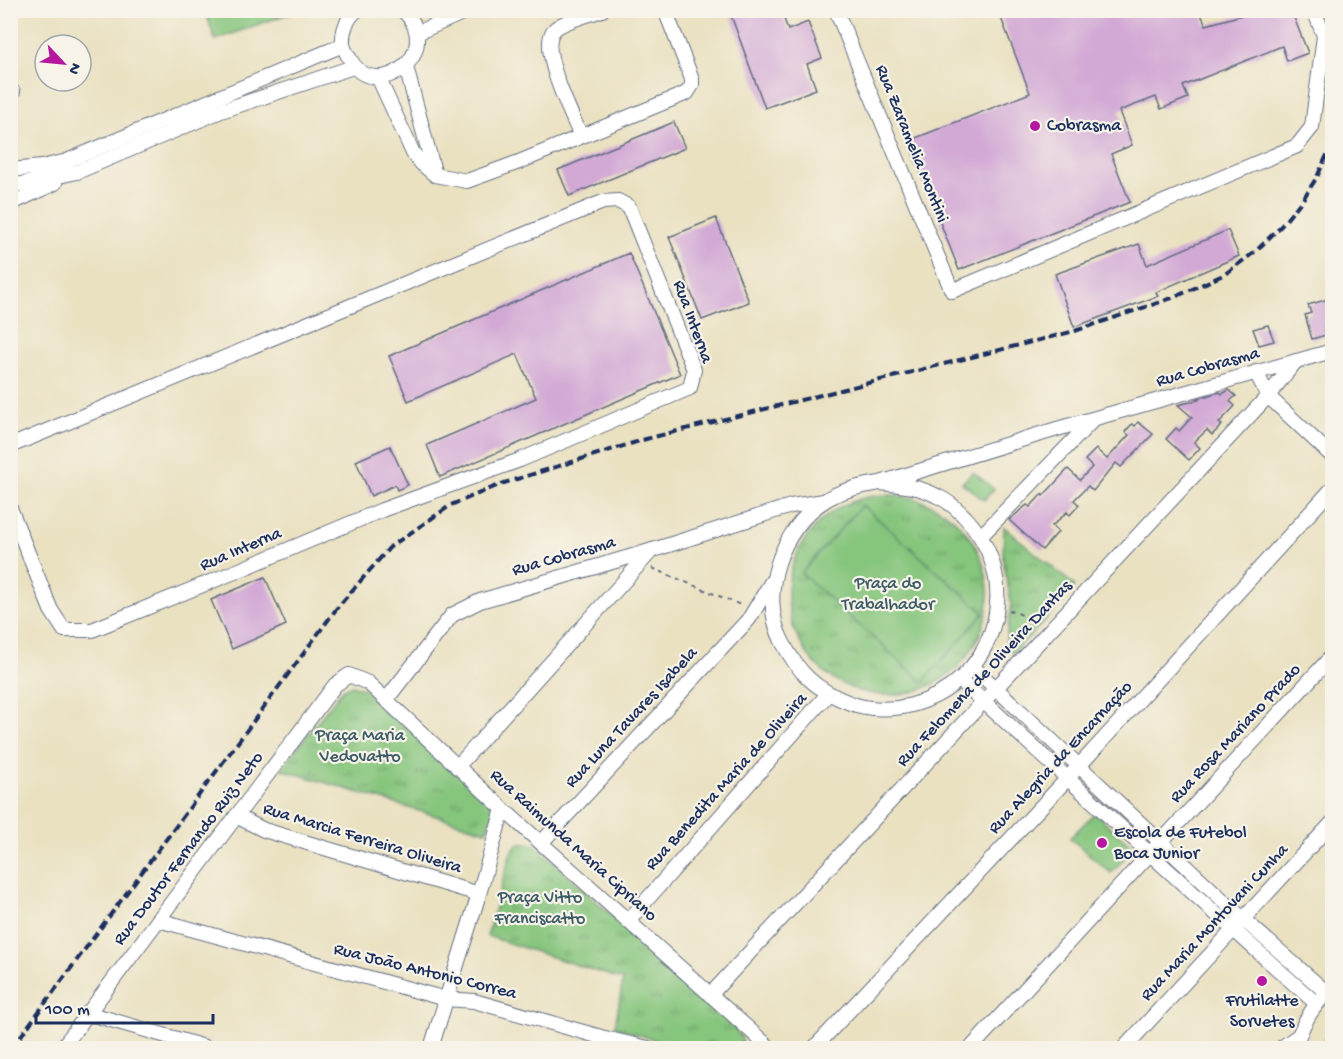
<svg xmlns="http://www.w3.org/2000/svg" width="1343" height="1059" viewBox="0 0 1343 1059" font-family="'Gochi Hand',sans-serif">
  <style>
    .grass { fill: url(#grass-tufts); stroke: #507a6d; stroke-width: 1.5 }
    .pitch { fill: #85c57c; stroke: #507a6d; stroke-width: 1.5 }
    .building { fill: #d2a9d5 }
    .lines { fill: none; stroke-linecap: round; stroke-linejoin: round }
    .minor-casing { stroke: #636d81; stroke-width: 16 }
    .path { stroke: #636d81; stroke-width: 2; stroke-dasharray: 4.5 4.5; stroke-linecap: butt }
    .minor { stroke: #fff; stroke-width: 14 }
    .rail { stroke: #1b2f5e; stroke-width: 4; stroke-dasharray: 9 4.5; stroke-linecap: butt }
    .poi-dot { fill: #b5179e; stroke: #f7f3e8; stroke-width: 2 }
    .labels { text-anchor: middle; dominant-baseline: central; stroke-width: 4.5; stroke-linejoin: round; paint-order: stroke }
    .poi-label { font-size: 18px; fill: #1b2f5e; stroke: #f7f3e8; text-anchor: start }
    .street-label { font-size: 18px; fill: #1b2f5e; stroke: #f7f3e8 }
    .park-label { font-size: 18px; fill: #3b5c67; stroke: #f7f3e8 }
  </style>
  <defs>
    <pattern id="grass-tufts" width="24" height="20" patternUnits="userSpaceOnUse" patternTransform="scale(1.5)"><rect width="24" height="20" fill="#85c57c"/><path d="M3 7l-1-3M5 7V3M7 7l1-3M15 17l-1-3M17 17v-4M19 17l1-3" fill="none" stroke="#6ca069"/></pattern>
  </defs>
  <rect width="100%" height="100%" fill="#f7f3e8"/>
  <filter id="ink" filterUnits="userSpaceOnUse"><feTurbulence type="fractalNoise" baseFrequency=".0167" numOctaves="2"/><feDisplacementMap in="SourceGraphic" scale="12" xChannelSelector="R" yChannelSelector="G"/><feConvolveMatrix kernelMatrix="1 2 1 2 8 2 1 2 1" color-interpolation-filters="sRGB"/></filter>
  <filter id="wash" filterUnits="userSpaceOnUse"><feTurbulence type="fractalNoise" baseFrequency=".008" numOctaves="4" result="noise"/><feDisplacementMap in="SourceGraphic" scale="24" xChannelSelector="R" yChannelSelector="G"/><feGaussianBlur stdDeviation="1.35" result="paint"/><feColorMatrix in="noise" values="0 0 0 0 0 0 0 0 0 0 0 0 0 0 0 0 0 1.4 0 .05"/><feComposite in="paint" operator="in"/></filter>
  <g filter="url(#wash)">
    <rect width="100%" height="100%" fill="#eae1c1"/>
    <!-- grass -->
    <g class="grass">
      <circle cx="888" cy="595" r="100"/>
      <path d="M1004 527 1075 586 1043 623 1013 653 1005 649 1011 603 1003 558Z"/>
      <path d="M352 685 364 689 491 804 493 815 486 831 281 769 343 689Z"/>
      <path d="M527 843 535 845 735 1029 742 1038 743 1048H680L615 1027 623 980 487 936 511 852 519 844Z"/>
    </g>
    <!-- pitch -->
    <g class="pitch">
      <path d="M205 10H296V11L215 40Z"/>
      <path d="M973 472 994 489 984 500 962 483Z"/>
      <path d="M862 505 984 613 923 682 801 573Z"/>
      <path d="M1095 813 1134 848 1111 873 1070 838Z"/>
    </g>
    <g id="blocks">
      <!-- building -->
      <g class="building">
        <path d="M729 10H781L788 30 808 22 822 58 807 64 816 89 765 108Z"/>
        <path d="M998 10H1199L1206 25 1242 15 1249 10H1291L1308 53 1287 61 1282 46 1183 86 1188 98 1161 109 1156 97 1119 111 1132 145 1111 154 1130 202 959 270 908 141 1030 93Z"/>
        <path d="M674 122 685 148 569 196 558 170Z"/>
        <path d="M716 218 749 302 702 320 669 237Z"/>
        <path d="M1228 230 1239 256 1156 292 1158 296 1074 327 1055 274 1139 244 1147 265Z"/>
        <path d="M629 253 680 374 440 477 427 445 536 398 517 354 408 401 389 356Z"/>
        <path d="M1332 298V325L1324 327 1326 335 1312 339 1305 315 1311 313 1308 305Z"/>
        <path d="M1268 325 1274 341 1259 345 1253 329Z"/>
        <path d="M1229 390 1236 396 1230 401 1235 406 1219 423 1222 425 1212 435 1207 430 1194 442 1200 448 1189 460 1166 439 1176 428 1179 431 1192 417 1178 405 1198 400 1196 399 1220 392 1222 394Z"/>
        <path d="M1138 422 1153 434 1121 467 1116 463 1093 491 1088 486 1074 500 1079 505 1070 515 1067 512 1052 526 1058 532 1042 550 1009 520 1027 505 1030 507 1042 494 1043 496 1068 469 1080 480 1092 467 1085 460 1096 449 1107 459 1129 435 1125 432 1132 424 1135 426Z"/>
        <path d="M390 446 408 485 397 490 395 485 371 496 356 461Z"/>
        <path d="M265 577 286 625 232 649 211 600Z"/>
      </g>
    </g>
  </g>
  <g filter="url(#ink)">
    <use href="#blocks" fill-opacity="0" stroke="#636d81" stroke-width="1.5"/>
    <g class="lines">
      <!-- minor casing -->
      <g class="minor-casing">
        <g id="minor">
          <path d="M357 10C347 18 342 31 343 43 343 48 347 54 350 59 373 105 448 54 403 10"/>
          <path d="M836 10 952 291 1297 146 1312 127 1324 36 1314 10"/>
          <path d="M417 33 469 10"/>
          <path d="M406 67 435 175"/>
          <path d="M378 77 413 153 422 164 435 175 467 181 519 162 687 93 692 85V79L665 10"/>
          <path d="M10 91 13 92"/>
          <path d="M581 136C572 116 538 48 554 30 560 22 591 14 602 10"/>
          <path d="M10 170 42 167 67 161 343 45"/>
          <path d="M10 185 22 184 77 172 221 111 353 67"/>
          <path d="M10 204 55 183"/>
          <path d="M1296 361 1268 396 1332 456"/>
          <path d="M10 446 603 202 618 201 629 207 694 370 690 388 520 460 382 510 242 569 92 630H64L51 610 10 508"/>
          <path d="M880 483C900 485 919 486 937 496 951 502 962 513 972 525 1024 590 992 683 912 705 892 710 869 710 850 703 816 690 798 673 782 641 758 593 781 529 824 501 841 490 861 486 880 483L1057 429 1332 351"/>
          <path d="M981 536 1092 421"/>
          <path d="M973 667 1243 919 1327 993"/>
          <path d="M960 680C1079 788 1196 898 1317 1004"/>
          <path d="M386 700 452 615 480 601 653 550 791 506 824 501"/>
          <path d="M457 767 652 550"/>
          <path d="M236 816 264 830 479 894"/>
          <path d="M542 842 749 619 772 581"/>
          <path d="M158 920 446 999 474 1001 601 1037 648 1048"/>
          <path d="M629 920 828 694"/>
          <path d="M710 995 1268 396 1256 372"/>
          <path d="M87 1013 208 1048"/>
          <path d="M62 1048 335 685 349 675 368 683 503 809 770 1048"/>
          <path d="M431 1048 479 894 503 809"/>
          <path d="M814 1048 1068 778 1332 489"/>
          <path d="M971 1048 1332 656"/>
          <path d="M1124 1048 1332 823"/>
          <path d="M1281 1048 1298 1036"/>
          <path d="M1295 1048C1300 1030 1309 1012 1322 998"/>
        </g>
      </g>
      <!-- path -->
      <g class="path">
        <path d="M652 568 743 606"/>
        <path d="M1009 610 1041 622"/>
        <path d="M1322 1048 1332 1026"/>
      </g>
      <!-- minor -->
      <use href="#minor" class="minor"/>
      <!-- rail -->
      <path class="rail" d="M12 1048 337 608 390 547 451 505 504 483 646 439 1075 331 1175 297 1225 274 1256 251 1282 225 1303 199 1317 177 1332 144"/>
    </g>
  </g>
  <!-- markers -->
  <g class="poi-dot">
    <circle cx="1035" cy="126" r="6"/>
    <circle cx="1102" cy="843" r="6"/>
    <circle cx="1262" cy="981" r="6"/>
  </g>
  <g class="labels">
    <!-- poi labels -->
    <g class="poi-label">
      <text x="1047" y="126">Cobrasma</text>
      <text x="1114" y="833">Escola de Futebol<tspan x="1114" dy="21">Boca Junior</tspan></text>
      <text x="1262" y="1001" text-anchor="middle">Frutilatte<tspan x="1262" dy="21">Sorvetes</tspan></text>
    </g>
    <!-- street labels -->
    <g class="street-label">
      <text transform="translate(911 144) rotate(68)">Rua Zaramelia Montini</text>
      <text transform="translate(692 322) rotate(70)">Rua Interna</text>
      <text transform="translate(1208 368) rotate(-16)">Rua Cobrasma</text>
      <text transform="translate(241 550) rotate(-23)">Rua Interna</text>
      <text transform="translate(564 557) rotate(-16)">Rua Cobrasma</text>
      <text transform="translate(985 674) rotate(-47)">Rua Felomena de Oliveira Dantas</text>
      <text transform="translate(632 718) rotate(-47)">Rua Luna Tavares Isabela</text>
      <text transform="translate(1236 734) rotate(-47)">Rua Rosa Mariano Prado</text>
      <text transform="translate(1061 758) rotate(-47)">Rua Alegria da Encarnação</text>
      <text transform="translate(727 782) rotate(-48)">Rua Benedita Maria de Oliveira</text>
      <text transform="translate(362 839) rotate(17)">Rua Marcia Ferreira Oliveira</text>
      <text transform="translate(573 846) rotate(42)">Rua Raimunda Maria Cipriano</text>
      <text transform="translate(189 849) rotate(-53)">Rua Doutor Fernando Ruiz Neto</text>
      <text transform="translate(1215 923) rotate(-47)">Rua Maria Montovani Cunha</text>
      <text transform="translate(425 972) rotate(14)">Rua João Antonio Correa</text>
    </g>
    <!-- park labels -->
    <g class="park-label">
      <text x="888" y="584">Praça do<tspan x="888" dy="21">Trabalhador</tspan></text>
      <text x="360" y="736">Praça Maria<tspan x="360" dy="21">Vedovatto</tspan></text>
      <text x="540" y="898">Praça Vitto<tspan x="540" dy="21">Franciscatto</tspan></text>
    </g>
  </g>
  <!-- margin -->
  <rect width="1343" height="1059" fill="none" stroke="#f7f3e8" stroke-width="36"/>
  <!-- north arrow -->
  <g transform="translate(63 63) rotate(116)"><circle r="28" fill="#f7f3e8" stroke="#9fa5b1" stroke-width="1.5"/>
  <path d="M0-4.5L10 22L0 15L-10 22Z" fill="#b5179e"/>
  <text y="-9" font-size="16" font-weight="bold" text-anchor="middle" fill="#1b2f5e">N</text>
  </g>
  <!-- scale -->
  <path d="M36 1014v9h177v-9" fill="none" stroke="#1b2f5e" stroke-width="3"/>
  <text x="45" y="1014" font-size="18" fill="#1b2f5e" stroke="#f7f3e8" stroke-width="4.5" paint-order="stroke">100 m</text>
</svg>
